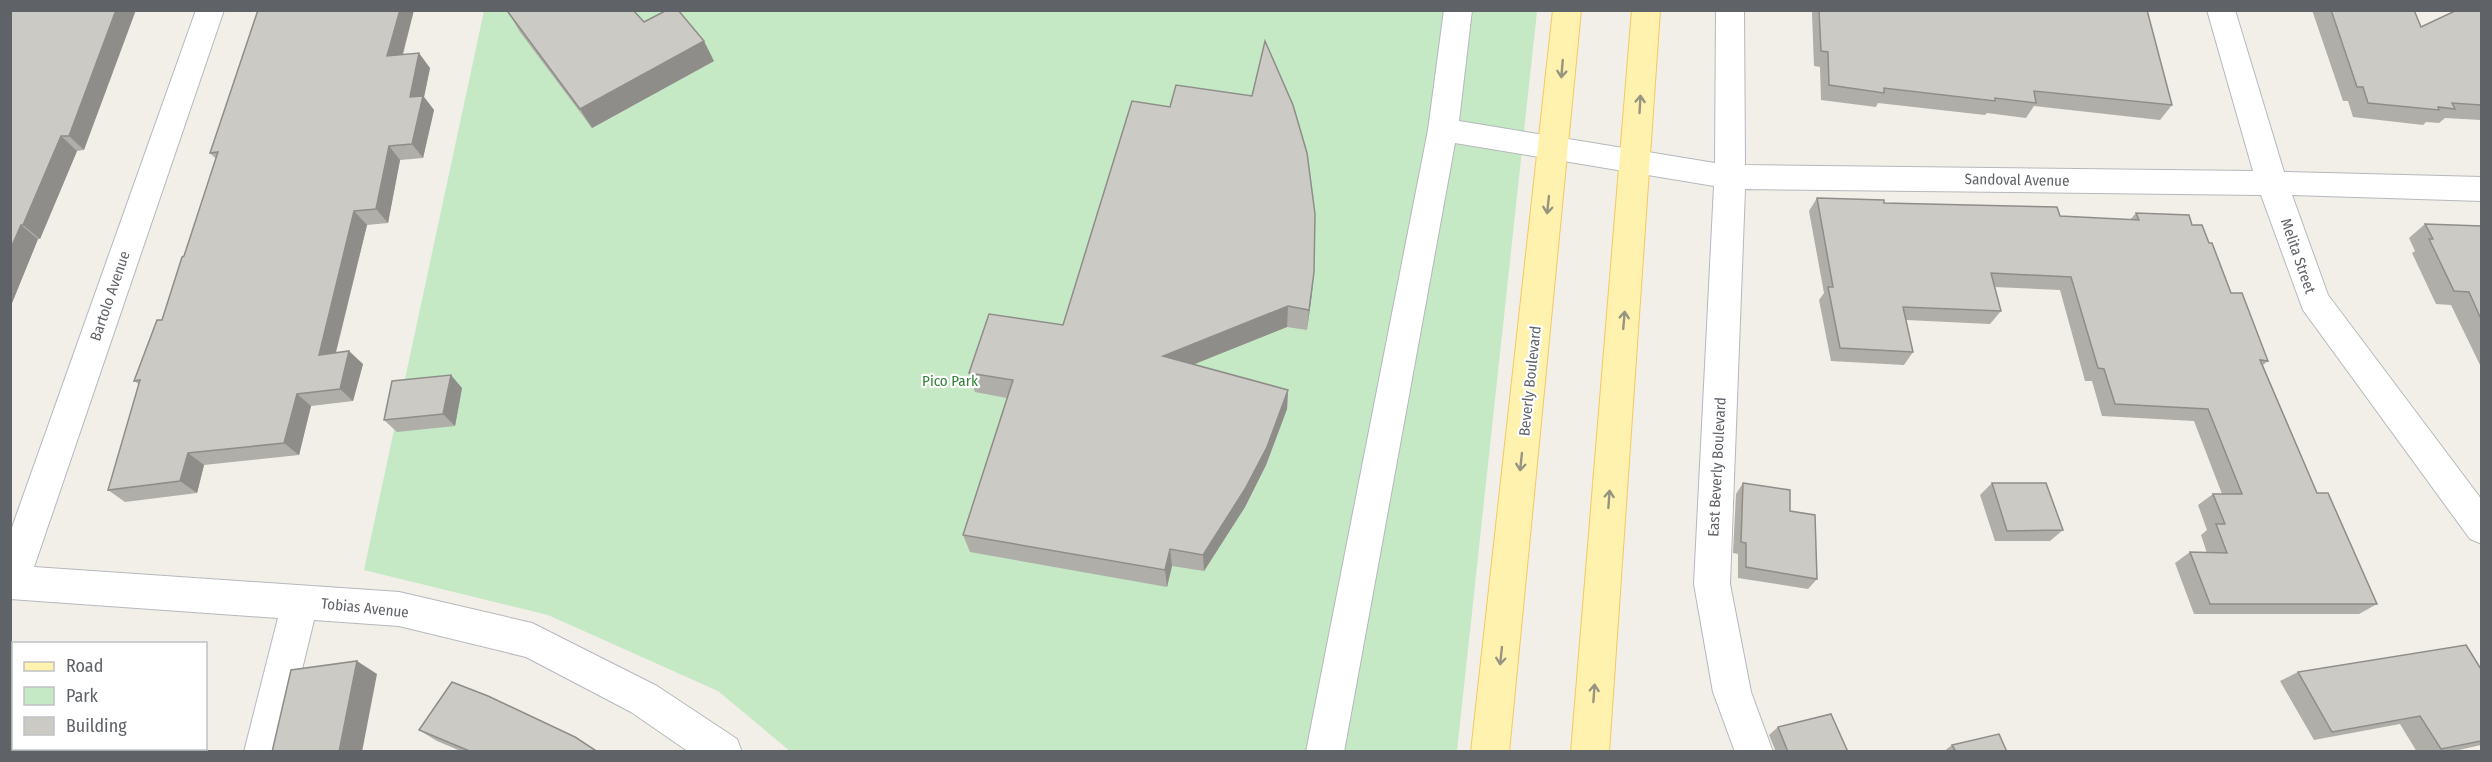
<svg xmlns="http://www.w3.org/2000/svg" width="2492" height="762" viewBox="0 0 2492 762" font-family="'Fira Sans Condensed',sans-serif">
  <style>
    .green { fill: #c5e8c5 }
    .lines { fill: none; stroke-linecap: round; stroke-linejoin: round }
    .minor-casing { stroke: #b5b8bc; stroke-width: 2 }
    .major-casing { stroke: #f2c960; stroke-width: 2 }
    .minor { fill: #fff; fill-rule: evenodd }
    .major { fill: #fff2af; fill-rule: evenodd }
    .wall { fill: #afaea9 }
    .shaded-wall { fill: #8f8d8a }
    .building { fill: #cccac5; stroke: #8f8d8a; stroke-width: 1.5 }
    .oneway { stroke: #979581 }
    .labels { text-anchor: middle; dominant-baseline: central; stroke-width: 4.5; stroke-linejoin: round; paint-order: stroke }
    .street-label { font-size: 15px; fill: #5f6368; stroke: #fff }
    .park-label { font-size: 15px; fill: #348238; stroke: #fff }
  </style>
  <rect width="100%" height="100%" fill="#f1efe8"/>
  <!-- green -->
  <path class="green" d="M484 11H1537L1457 751H790L718 691 548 615 364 570Z"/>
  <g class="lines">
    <!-- minor casing -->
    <g class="minor-casing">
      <g id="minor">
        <path d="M196 10H224L34 567 399 592 532 623 657 686 737 739 742 752H689L631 712 526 657 399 626 314 620 282 752H244L278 618 10 599V533Z"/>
        <path d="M1444 10H1472L1459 121 1715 163 1716 10H1744L1745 165 2253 171 2207 10H2235L2284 172 2482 177V201L2292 195 2328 295 2482 500V544L2470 539 2303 310 2261 195 1745 189 1730 584 1751 692 1773 752H1735L1713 692 1694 584 1714 186 1455 143 1344 752H1306L1428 130Z"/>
      </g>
    </g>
    <!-- major casing -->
    <g class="major-casing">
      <g id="major">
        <path d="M1553 10H1581L1509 752H1471Z"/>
        <path d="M1632 10H1660L1609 752H1571Z"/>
      </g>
    </g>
    <!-- minor -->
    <use href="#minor" class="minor"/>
    <!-- major -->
    <use href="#major" class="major"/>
  </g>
  <!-- wall -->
  <g class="wall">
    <path d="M10 10 84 150 77 151 40 239H38L10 308Z"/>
    <path d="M258 10H414L403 55 430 68 424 97 434 110 423 158 400 160 388 223 367 225 336 353 363 364 353 401 311 406 299 455 204 465 197 493 125 502 108 490 139 384 134 381 162 320 184 256 216 159 210 153Z"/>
    <path d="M1813 10H2147L2172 105 2160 120 2034 106 2026 118 1987 113 1985 115 1878 103 1876 107 1821 100 1820 67 1814 66 1812 13Z"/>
    <path d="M2312 10H2414L2421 27 2481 10V120L2445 118 2439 123 2426 122 2423 125 2353 117 2348 101H2343Z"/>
    <path d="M508 12 644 22 714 61 592 128 520 32Z"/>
    <path d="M1252 96 1312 293 1307 330 1287 327 1193 364 1288 390 1287 409 1266 465 1245 507 1204 571 1172 566 1167 587 970 552 963 535 1007 398 975 392 969 373 1063 325 1170 107Z"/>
    <path d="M1817 198 2060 216 2130 220 2136 213 2192 225 2268 361 2263 365 2317 493 2377 604 2359 614H2194L2175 563 2190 552 2207 553 2201 535 2207 530 2198 505 2213 494H2222L2194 421 2102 416 2092 381H2085L2060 290 1994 287 2001 311 1990 324 1906 320 1913 352 1904 365 1831 361 1819 300 1824 293 1809 211Z"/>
    <path d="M2425 224 2481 226V366L2480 365 2451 305 2436 304 2412 253 2415 251 2409 238Z"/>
    <path d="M462 388 455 426 397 432 384 420Z"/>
    <path d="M1743 483 1790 511 1817 579 1808 589 1738 578V554L1733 553 1736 494Z"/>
    <path d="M1992 483 2063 530 2050 541H1995L1980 495Z"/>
    <path d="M2481 669V745L2450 752H2417L2400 724 2314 740 2280 681 2298 672Z"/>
    <path d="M1778 727 1848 752H1776L1769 735Z"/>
    <path d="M419 730 598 752H463L437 741Z"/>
    <path d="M1952 745 2007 752H1943Z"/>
  </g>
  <!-- shaded-wall -->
  <g class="shaded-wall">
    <path d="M116 10H136L84 150 69 136Z"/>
    <path d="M400 10H414L398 71 387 56Z"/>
    <path d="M704 41 714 61 592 128 580 109Z"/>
    <path d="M419 53 430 68 424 97 434 110 423 158 412 144 410 97Z"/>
    <path d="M61 136 77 151 40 239 23 225Z"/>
    <path d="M389 146 400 160 388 223 376 209Z"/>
    <path d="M354 211 367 225 332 367 319 355Z"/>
    <path d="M21 225 38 239 10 308V250Z"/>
    <path d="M1314 272 1312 293 1307 330 1309 310Z"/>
    <path d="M1288 306 1287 327 1165 376 1163 356Z"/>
    <path d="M349 351 363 364 353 401 340 389Z"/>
    <path d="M451 375 462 388 455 426 443 414Z"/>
    <path d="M1288 390 1287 409 1266 465 1245 507 1204 571 1203 555Z"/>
    <path d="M297 394 311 406 299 455 284 443Z"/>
    <path d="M188 453 204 465 197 493 180 481Z"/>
    <path d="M1170 549 1172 566 1167 587 1165 570Z"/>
    <path d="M357 661 377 674 362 752H339Z"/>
  </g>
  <!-- building -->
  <g class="building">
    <path d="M10 10H116L69 136H61L23 225H21L10 250Z"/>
    <path d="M258 10H400L387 56 419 53 410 97 423 96 412 144 389 146 376 209 354 211 319 355 349 351 340 389 297 394 284 443 188 453 180 481 108 490 140 380 134 381 157 320H162L182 257 184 256 218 152 210 153Z"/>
    <path d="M512 10H633L644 22 667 10H678L704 41 580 109 508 12Z"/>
    <path d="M1819 10H2147L2172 105 2034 91 2036 103 1995 98V101L1884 88V93L1829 85 1828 52 1821 51Z"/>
    <path d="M2331 10H2414L2421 27 2457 10H2481V105L2452 103 2455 109 2438 107 2439 110 2368 103 2363 87H2357Z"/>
    <path d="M1265 41 1293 105 1307 153 1315 214 1314 272 1309 310 1288 306 1163 356 1288 390 1267 447 1245 489 1203 555 1170 549 1165 570 963 535 1013 380 969 373 989 314 1063 325 1132 101 1170 107 1176 85 1252 96Z"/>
    <path d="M1817 198 1884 200V203L2057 207 2060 216 2139 220 2136 213 2189 215 2192 225H2202L2209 243H2212L2231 293H2242L2268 361 2260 360 2317 493H2328L2377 604H2210L2190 552 2227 553 2216 524H2225L2213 494H2242L2208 409 2115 404 2104 369 2098 368 2071 277 1991 273 2001 311 1903 307 1913 352 1840 348 1828 287H1833Z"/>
    <path d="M2425 224 2481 226V319L2469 292 2454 291 2429 239H2433Z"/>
    <path d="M451 375 443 414 384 420 392 381Z"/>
    <path d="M1743 483 1790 490V511L1815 515 1817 579 1746 567V543L1741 542Z"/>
    <path d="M1992 483H2046L2063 530 2007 531Z"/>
    <path d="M2466 645 2481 669V741L2441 749 2420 716 2332 732 2298 672Z"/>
    <path d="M357 661 339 752H272L291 670Z"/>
    <path d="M452 682 488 696 575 737 598 752H472L419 730Z"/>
    <path d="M1831 714 1848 752H1788L1778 727Z"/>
    <path d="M1999 734 2007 752H1950L1955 750 1952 745Z"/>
  </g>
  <!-- one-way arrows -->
  <defs><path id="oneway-shaft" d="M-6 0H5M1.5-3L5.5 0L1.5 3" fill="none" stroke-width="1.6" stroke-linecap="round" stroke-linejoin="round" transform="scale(1.5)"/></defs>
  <g class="oneway">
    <use href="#oneway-shaft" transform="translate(1562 69) rotate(95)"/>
    <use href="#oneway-shaft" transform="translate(1640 104) rotate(-87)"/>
    <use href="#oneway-shaft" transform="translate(1548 205) rotate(96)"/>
    <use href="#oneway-shaft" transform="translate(1624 320) rotate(-85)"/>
    <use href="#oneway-shaft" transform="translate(1521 462) rotate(96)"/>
    <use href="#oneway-shaft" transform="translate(1609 499) rotate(-86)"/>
    <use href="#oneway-shaft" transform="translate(1501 656) rotate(96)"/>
    <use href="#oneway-shaft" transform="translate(1594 693) rotate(-86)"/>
  </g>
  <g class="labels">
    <!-- street labels -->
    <g class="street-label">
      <text transform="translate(2017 180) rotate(1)">Sandoval Avenue</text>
      <text transform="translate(2298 256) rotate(71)">Melita Street</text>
      <text transform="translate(110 296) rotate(-71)">Bartolo Avenue</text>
      <text transform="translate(1530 381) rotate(-84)">Beverly Boulevard</text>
      <text transform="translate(1717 467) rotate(-87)">East Beverly Boulevard</text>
      <text transform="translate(365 608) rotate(6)">Tobias Avenue</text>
    </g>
    <!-- park labels -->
    <g class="park-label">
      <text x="950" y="381">Pico Park</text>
    </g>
  </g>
  <!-- border -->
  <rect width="2492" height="762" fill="none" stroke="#5f6368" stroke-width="24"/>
  <!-- legend -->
  <rect x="12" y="642" width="195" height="108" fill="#ffffff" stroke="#bfc1c3" stroke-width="1.5"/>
  <rect x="24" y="662" width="30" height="9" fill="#fff2af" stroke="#bfc1c3" stroke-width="1.5"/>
  <text x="66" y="672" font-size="18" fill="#5f6368">Road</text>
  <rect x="24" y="687" width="30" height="18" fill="#c5e8c5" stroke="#bfc1c3" stroke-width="1.5"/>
  <text x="66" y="702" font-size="18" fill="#5f6368">Park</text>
  <rect x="24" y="717" width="30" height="18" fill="#cccac5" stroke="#bfc1c3" stroke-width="1.5"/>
  <text x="66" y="732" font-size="18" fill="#5f6368">Building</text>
</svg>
